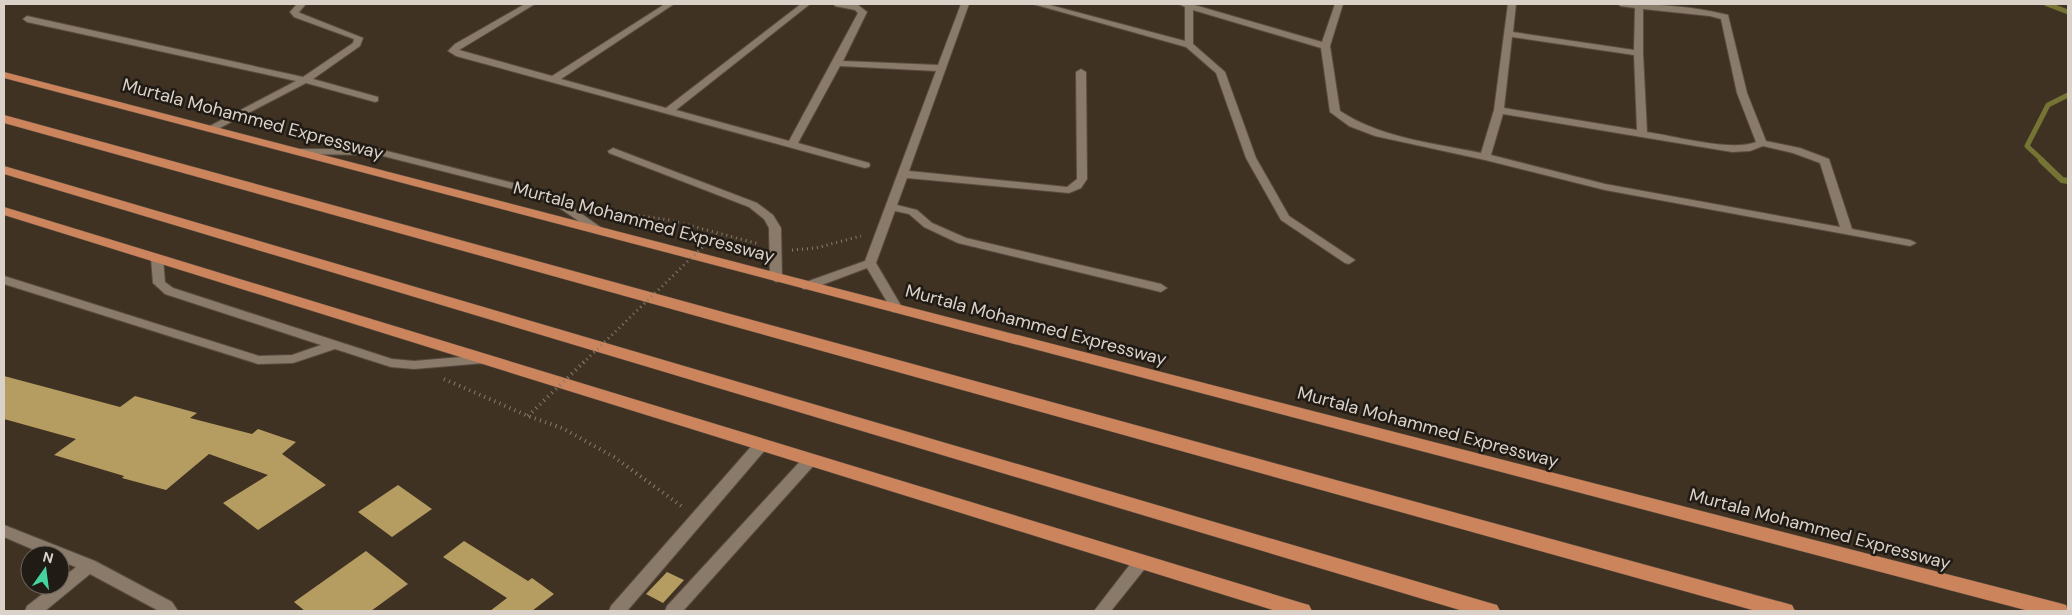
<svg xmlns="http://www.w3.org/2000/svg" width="2072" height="615" viewBox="0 0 2072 615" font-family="'DM Sans',sans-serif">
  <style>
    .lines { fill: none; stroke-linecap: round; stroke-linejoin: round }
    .stream-far1 { stroke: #767435; stroke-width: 5 }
    .stream { stroke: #767435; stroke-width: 6 }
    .building { fill: #b59d61 }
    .minor-casing { stroke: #584d41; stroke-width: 2 }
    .highway-casing { stroke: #584d41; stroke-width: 1 }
    .path-far1 { stroke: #877c6f; stroke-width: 3; stroke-dasharray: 1 4; stroke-linecap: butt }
    .path { stroke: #877c6f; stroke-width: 4; stroke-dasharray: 1 4.5; stroke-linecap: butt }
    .minor { fill: #897a69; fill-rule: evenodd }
    .highway { fill: #cb845c; fill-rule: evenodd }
    .path-bridge-far1 { stroke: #877c6f; stroke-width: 3; stroke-dasharray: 1 4; stroke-linecap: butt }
    .path-bridge { stroke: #877c6f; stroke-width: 4; stroke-dasharray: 1 4.5; stroke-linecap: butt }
    .labels { text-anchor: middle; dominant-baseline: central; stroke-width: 5; stroke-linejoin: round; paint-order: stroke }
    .street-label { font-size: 18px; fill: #dad1c8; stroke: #211b15 }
  </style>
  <rect width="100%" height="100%" fill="#403223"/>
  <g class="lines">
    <!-- stream-far1 -->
    <g class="stream-far1">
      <path d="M2047 4 2068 12"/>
      <path d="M2043 161 2027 146 2048 105 2068 95"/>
    </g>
    <!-- stream -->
    <path class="stream" d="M2041 160 2062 180 2068 181"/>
  </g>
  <!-- building -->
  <g class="building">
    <path d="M4 376 120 407 135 396 197 413 190 418 252 434 258 429 296 442 282 454 326 485 258 530 223 503 268 475 209 454 166 490 122 478 124 476 54 455 76 439 4 419Z"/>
    <path d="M398 485 432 509 392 537 358 512Z"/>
    <path d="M464 541 528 581 532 578 554 594 532 611H490L507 598 443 557Z"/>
    <path d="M366 551 408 584 371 611H305L294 602Z"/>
    <path d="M667 572 684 580 663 603 646 594Z"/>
  </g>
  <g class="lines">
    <!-- minor casing -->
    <g class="minor-casing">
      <g id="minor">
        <path d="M297 4H306L299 12 300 13 363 38 360 46 313 79 378 97V101L375 102 306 83 212 132 207 129 208 127 296 81 27 22 23 19 27 16 303 77 353 43 354 39 294 17 290 12Z"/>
        <path d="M525 4H535L459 50 552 76 665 4H674L561 79 666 108 801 4H810L676 110 789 141 858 13 855 10 835 6 834 4 858 5 867 12 843 61 938 65 961 4H969L909 171 1067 187 1077 179 1076 72 1081 69 1086 72 1087 179 1081 188 1069 193 907 178 897 205 917 210 932 223 966 238 1161 284 1167 288 1161 292 958 243 924 227 909 214 895 211 876 263 903 309 901 312H893L867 268 811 289H803L801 286 803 283 865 261 936 71 840 66 798 143 869 163 870 165 869 167 865 168 456 56 448 51 455 44Z"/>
        <path d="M1033 4H1046L1185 41V7L1179 4H1191L1322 42 1335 4H1343L1330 46 1340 111C1381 138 1433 143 1481 153L1494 110 1508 4H1516L1513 32 1634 50 1635 8 1620 6 1619 4C1655 4 1693 6 1728 15L1747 93 1766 141 1800 148 1829 159 1852 229 1910 240 1916 243 1910 246 1605 190 1485 160 1375 136 1349 126 1330 112 1321 48 1193 10V44L1225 72 1256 158 1289 216 1355 260 1349 264 1345 263 1281 220 1246 158 1216 73 1186 47ZM1643 9 1710 16 1721 19 1737 93 1756 142C1731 152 1675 136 1647 132L1643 53ZM1512 37 1634 55 1637 130 1504 108ZM1503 114 1732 152 1750 151 1763 146 1793 153 1820 163 1840 227 1605 184 1491 155Z"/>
        <path d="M613 148 757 203 773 215 781 228 782 278 780 281 776 282 770 278 769 228 764 219 749 207 609 153 608 151Z"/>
        <path d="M298 149H379L541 190 563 201 606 231 604 233H596L555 205 533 194 379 155 294 154 293 152 294 150Z"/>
        <path d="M157 254 163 258 165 282 173 288 392 359 414 361 485 355 490 356 492 359 490 362 485 363 414 369 391 367 335 349 293 363 258 364 4 284V276L259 356 292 355 321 345 165 294 153 283 151 258Z"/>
        <path d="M761 440 766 441 768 445 766 449 627 611H609L611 606 756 441Z"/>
        <path d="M810 455 815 456 817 460 815 464 683 611H665L667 606 805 456Z"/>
        <path d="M4 525 95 561 172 602 178 611H159L90 574 45 611H25L27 606 54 585H60V580L76 567 60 561V555H46L4 537Z"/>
        <path d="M1141 556 1147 558 1149 562 1147 566 1111 611H1094L1135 558Z"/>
      </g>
    </g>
    <!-- highway casing -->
    <g class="highway-casing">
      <g id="highway">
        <path d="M4 72 897 304 2059 603 2066 605 2068 611H2029L4 78Z"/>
        <path d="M4 115 1785 603 1792 605 1795 611H1756L4 123Z"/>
        <path d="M4 166 1490 603 1497 605 1500 611H1463L4 174Z"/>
        <path d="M4 207 1302 603 1309 605 1312 611H1276L4 215Z"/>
      </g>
    </g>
    <!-- path-far1 -->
    <g class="path-far1">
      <path d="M599 210 669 220 759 244"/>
      <path d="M792 250 816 248 861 236"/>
    </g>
    <!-- path -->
    <path class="path" d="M444 379 528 416 562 428 614 457 684 508"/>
    <!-- minor -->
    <use href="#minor" class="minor"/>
    <!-- highway -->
    <use href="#highway" class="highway"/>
    <!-- path-bridge-far1 -->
    <path class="path-bridge-far1" d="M583 363 716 234"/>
    <!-- path-bridge -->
    <path class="path-bridge" d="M528 416 584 362"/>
  </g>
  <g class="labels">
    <!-- street labels -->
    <g class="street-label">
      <text transform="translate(253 119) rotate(15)">Murtala Mohammed Expressway</text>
      <text transform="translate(644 222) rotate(15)">Murtala Mohammed Expressway</text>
      <text transform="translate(1036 325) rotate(15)">Murtala Mohammed Expressway</text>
      <text transform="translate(1428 427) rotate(15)">Murtala Mohammed Expressway</text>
      <text transform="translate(1820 529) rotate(15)">Murtala Mohammed Expressway</text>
    </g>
  </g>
  <!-- border -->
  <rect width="2072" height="615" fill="none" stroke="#dad1c8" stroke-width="10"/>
  <!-- north arrow -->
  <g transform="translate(45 570) rotate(14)"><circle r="24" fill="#211b15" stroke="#6b645d"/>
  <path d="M0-4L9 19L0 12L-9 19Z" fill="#43d4a0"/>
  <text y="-8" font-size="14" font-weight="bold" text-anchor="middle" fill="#dad1c8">N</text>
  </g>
</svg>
